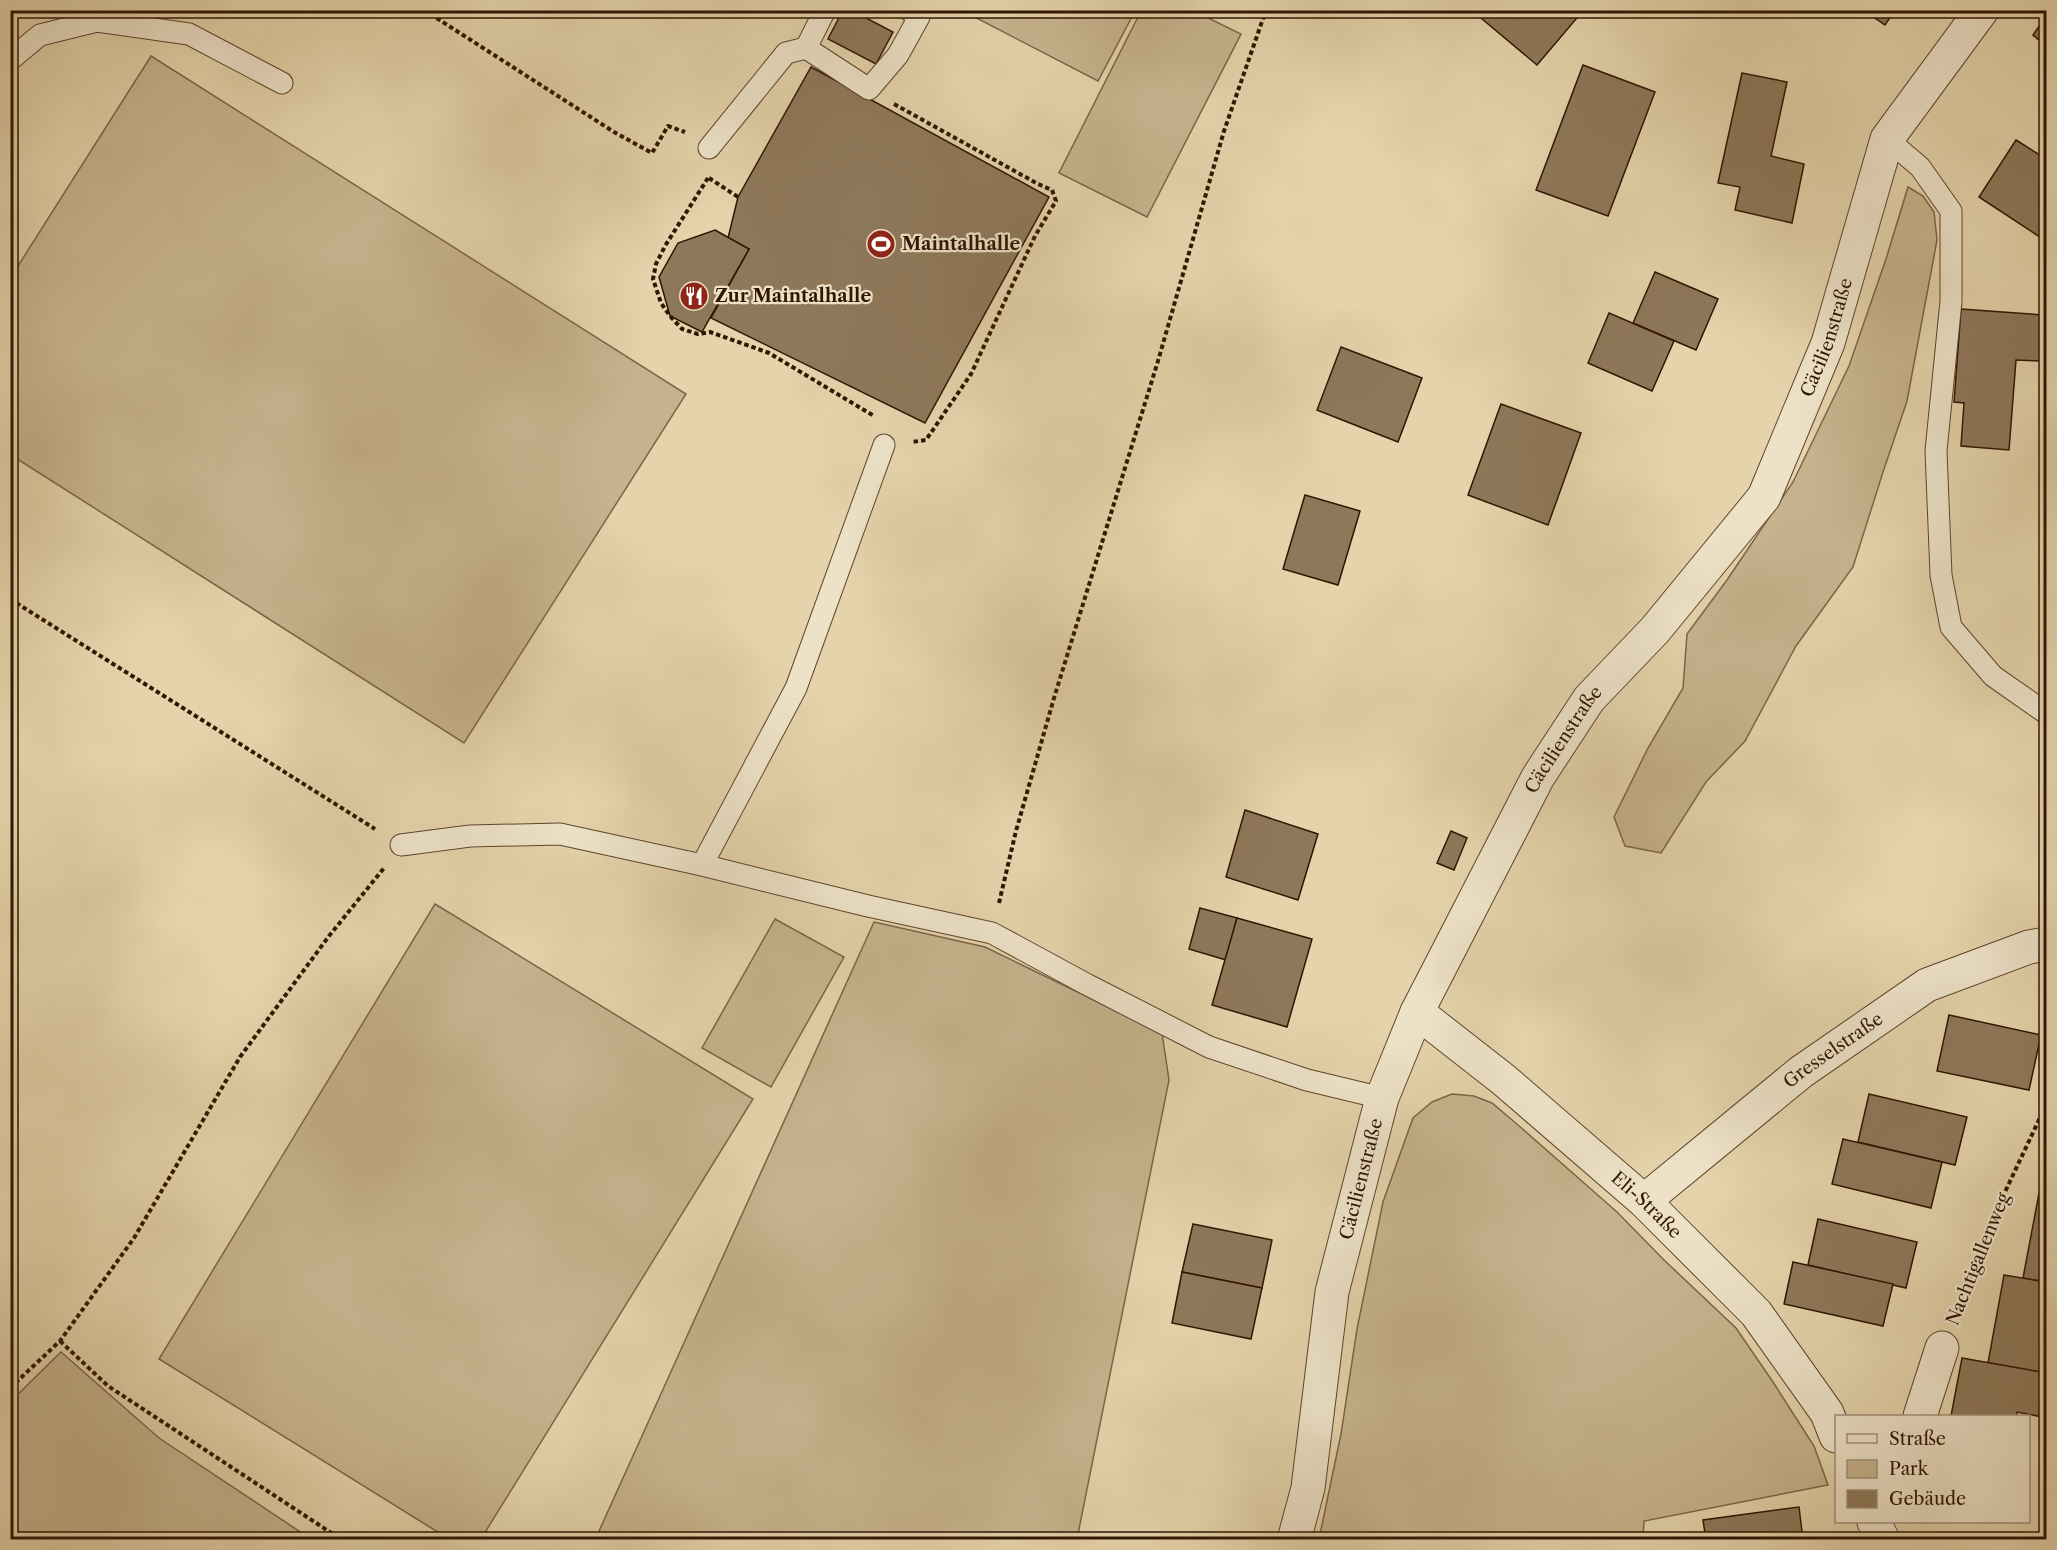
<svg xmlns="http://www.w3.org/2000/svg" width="2057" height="1550" viewBox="0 0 2057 1550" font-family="'Libre Caslon Text',serif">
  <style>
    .green { fill: #c6b38e; stroke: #7c6448; stroke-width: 1.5 }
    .building { fill: #8e785a; stroke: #311502; stroke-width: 1.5 }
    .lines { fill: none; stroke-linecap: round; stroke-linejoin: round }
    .service-casing { stroke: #5e442c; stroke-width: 23 }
    .minor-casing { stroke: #5e442c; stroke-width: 35 }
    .path { stroke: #311502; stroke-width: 4; stroke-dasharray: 4.5 3; stroke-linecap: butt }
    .service { stroke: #ede2c8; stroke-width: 21 }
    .minor { stroke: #ede2c8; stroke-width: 33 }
    .labels { text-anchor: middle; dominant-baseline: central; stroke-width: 4.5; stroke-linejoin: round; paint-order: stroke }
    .poi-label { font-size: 18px; font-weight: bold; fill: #311502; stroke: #ede2c8; text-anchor: start }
    .street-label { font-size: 18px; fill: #311502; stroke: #ede2c8 }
  </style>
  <rect width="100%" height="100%" fill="#e4d3ab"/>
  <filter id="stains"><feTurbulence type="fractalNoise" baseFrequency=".00333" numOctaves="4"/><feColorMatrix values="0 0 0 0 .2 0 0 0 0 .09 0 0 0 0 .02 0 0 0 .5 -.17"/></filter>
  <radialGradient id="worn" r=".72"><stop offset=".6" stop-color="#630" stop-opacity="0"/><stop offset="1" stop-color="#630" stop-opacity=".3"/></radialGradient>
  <!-- green -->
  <g class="green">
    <path d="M963 11 1135 10V11L1098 81Z"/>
    <path d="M1141 11H1194L1241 34 1147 217 1059 173Z"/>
    <path d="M151 56 686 394 464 743 11 455V277Z"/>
    <path d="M1908 187 1923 196 1934 212 1937 240 1907 401 1883 472 1853 567 1796 646 1745 741 1706 782 1661 853 1625 846 1614 817 1648 748 1683 688 1687 634 1727 580 1793 482 1849 366 1886 259Z"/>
    <path d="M435 904 753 1099 481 1539H449L159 1359Z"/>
    <path d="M775 919 844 957 771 1087 702 1048Z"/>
    <path d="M874 922 985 947 1162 1033 1169 1080 1077 1539 595 1540Z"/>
    <path d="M1452 1094 1474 1096 1492 1103 1518 1125 1617 1212 1664 1260 1736 1328 1773 1382 1814 1446 1828 1485 1644 1521 1643 1539H1319L1341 1434 1357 1329 1383 1202 1413 1118 1432 1102Z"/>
    <path d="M61 1352 159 1438 311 1539H11V1401Z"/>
  </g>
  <!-- building -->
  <g class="building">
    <path d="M843 10H851L893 32 876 64 828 39Z"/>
    <path d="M1479 10H1579L1582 12 1537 65 1476 14Z"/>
    <path d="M1863 10H1895L1885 25Z"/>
    <path d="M2046 16V46L2033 35Z"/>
    <path d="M1583 65 1655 92 1608 216 1536 190Z"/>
    <path d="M811 67 1049 197 925 423 711 318 749 249 728 238 738 197Z"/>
    <path d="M1742 73 1787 82 1771 156 1804 164 1792 223 1735 210 1740 187 1718 183Z"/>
    <path d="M2016 140 2046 159V241L1979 197Z"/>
    <path d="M715 230 749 249 702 332 670 316 659 277 678 243Z"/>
    <path d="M1655 272 1718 299 1696 350 1633 323Z"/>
    <path d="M1961 309 2044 315 2041 361 2016 360 2009 450 1961 446 1964 403 1954 402Z"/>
    <path d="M1609 313 1674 341 1652 391 1588 363Z"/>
    <path d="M1341 347 1422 378 1398 442 1317 410Z"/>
    <path d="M1501 404 1581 433 1548 525 1468 495Z"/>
    <path d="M1305 495 1360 511 1338 585 1283 569Z"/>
    <path d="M1245 810 1318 834 1298 900 1226 877Z"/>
    <path d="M1451 831 1467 838 1454 870 1437 863Z"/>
    <path d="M1200 908 1237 918 1226 960 1189 949Z"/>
    <path d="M1237 918 1312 939 1287 1027 1212 1005Z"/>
    <path d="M1949 1015 2041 1035 2029 1090 1937 1071Z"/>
    <path d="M1869 1094 1967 1117 1955 1165 1858 1142Z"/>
    <path d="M1843 1139 1942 1162 1931 1208 1832 1184Z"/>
    <path d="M2040 1188 2046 1189V1282L2023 1278Z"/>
    <path d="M1818 1219 1917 1242 1906 1288 1808 1265Z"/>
    <path d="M1193 1224 1272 1240 1262 1288 1182 1272Z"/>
    <path d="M1793 1262 1893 1284 1883 1326 1784 1304Z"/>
    <path d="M1182 1272 1262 1288 1251 1339 1172 1323Z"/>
    <path d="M2004 1275 2046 1282V1373L1988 1363Z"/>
    <path d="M1962 1358 2046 1373V1398L2043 1417 2017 1412 2016 1416H1951Z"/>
    <path d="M1799 1507 1803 1540H1706L1703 1520Z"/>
  </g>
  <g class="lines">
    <!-- service casing -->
    <g class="service-casing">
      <g id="service">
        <path d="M806 48 825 10"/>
        <path d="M10 60 40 35 97 21 189 34 282 83"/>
        <path d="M1887 139 1920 167 1951 211V301L1936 451 1941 575 1951 627 1993 676 2046 713"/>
        <path d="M709 148 786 53 806 48 869 89 898 55 919 17 909 10"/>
        <path d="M401 845 470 836 560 834 702 865 868 906 992 933 1088 985 1209 1047 1307 1080 1382 1098"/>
        <path d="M702 865 796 688 884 445"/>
      </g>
    </g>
    <!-- minor casing -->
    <g class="minor-casing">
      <g id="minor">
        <path id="s1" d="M1417 1012 1504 1080 1644 1201 1756 1313 1827 1413 1836 1436"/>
        <path id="s2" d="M1644 1201 1801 1072 1927 985 2029 947 2046 944"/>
        <path d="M1920 1416 1942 1348"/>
        <path d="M1874 1522 1883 1540"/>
        <path id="s3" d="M1294 1540 1308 1488 1332 1292 1382 1098 1417 1012 1538 777 1589 699 1655 630 1764 497 1828 343 1887 139 1982 10"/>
      </g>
    </g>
    <!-- path -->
    <g class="path">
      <path d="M424 10 614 132 652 153 668 126 685 132"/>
      <path d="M894 104 1038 184 1052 190 1056 201 1035 236 971 374 926 440 912 442"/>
      <path d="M708 178 665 246 656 264 653 279 661 303 670 316 682 329 698 334 710 332 769 353 874 416"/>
      <path d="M709 178 738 197"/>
      <path d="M10 599 375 829"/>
      <path d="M999 903 1016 831 1054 698 1158 361 1224 131 1266 10"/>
      <path d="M1955 1316 2004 1194 2046 1105"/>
      <path d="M60 1341 108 1386 342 1540"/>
      <path d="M10 1388 60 1341 134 1238 240 1057 329 936 384 868"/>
    </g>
    <!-- service -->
    <use href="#service" class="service"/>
    <!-- minor -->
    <use href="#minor" class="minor"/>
  </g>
  <!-- icons -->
  <defs>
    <g id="stadium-disc" transform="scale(1.5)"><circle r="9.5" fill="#8f2418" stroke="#ede2c8"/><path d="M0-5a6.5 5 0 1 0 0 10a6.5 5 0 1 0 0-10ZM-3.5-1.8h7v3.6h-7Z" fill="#fff"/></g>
    <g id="restaurant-disc" transform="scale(1.5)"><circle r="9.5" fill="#8f2418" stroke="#ede2c8"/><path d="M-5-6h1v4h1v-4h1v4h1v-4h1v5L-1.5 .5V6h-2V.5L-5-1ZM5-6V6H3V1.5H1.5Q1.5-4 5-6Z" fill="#fff"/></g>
  </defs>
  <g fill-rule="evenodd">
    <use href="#stadium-disc" x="881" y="244"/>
    <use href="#restaurant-disc" x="694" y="296"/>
  </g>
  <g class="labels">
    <!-- poi labels -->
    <g class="poi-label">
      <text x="902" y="244">Maintalhalle</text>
      <text x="715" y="296">Zur Maintalhalle</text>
    </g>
    <!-- street labels -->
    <g class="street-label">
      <text stroke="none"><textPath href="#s3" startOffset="1341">Cäcilienstraße</textPath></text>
      <text stroke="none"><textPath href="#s3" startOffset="854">Cäcilienstraße</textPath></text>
      <text stroke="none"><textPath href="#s2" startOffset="242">Gresselstraße</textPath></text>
      <text stroke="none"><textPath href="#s3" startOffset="368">Cäcilienstraße</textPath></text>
      <text stroke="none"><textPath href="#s1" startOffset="300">Eli-Straße</textPath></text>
      <text transform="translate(1978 1259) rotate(-68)">Nachtigallenweg</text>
    </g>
  </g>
  <!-- margin -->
  <rect width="2057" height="1550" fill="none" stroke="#e4d3ab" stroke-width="36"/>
  <rect x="12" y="12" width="2033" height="1526" fill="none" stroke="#311502" stroke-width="3"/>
  <rect x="18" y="18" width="2021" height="1514" fill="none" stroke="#311502" stroke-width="1.5"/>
  <!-- legend -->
  <rect x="1835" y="1415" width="195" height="108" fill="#ede2c8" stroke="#a29079" stroke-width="1.5"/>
  <rect x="1847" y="1434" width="30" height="9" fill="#ede2c8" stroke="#a29079" stroke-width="1.5"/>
  <text x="1889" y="1445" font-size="18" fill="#311502">Straße</text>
  <rect x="1847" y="1460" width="30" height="18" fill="#c6b38e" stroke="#a29079" stroke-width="1.5"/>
  <text x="1889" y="1475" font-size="18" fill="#311502">Park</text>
  <rect x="1847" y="1490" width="30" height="18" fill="#8e785a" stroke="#a29079" stroke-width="1.5"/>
  <text x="1889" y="1505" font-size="18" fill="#311502">Gebäude</text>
  <rect width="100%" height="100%" filter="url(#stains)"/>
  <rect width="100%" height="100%" fill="url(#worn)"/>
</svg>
